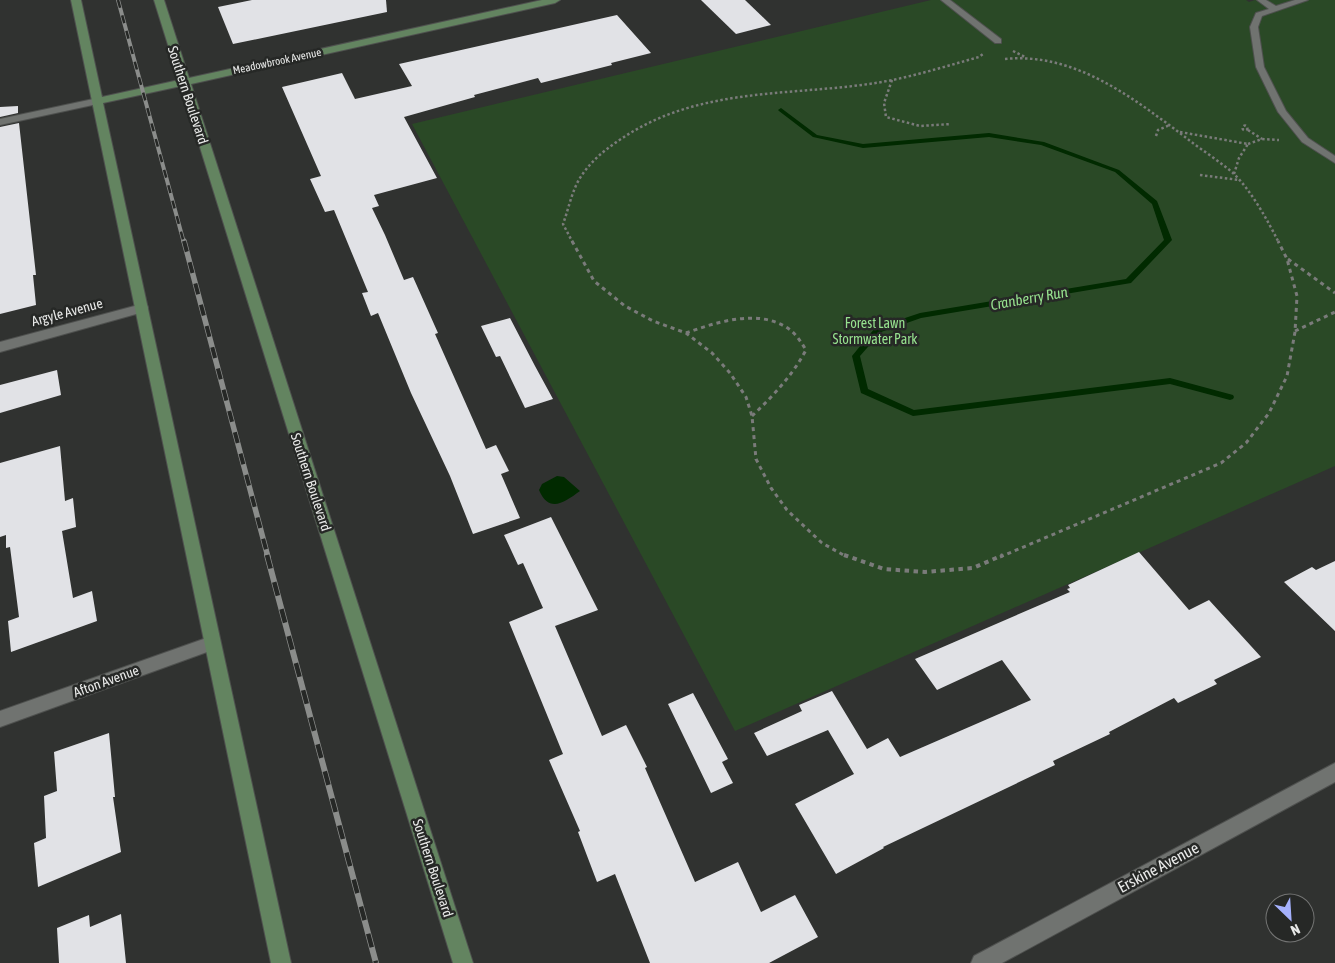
<svg xmlns="http://www.w3.org/2000/svg" width="1335" height="963" viewBox="0 0 1335 963" font-family="'Asap Condensed',sans-serif">
  <style>
    .green { fill: #2a4926 }
    .water { fill: #012a00 }
    .lines { fill: none; stroke-linecap: round; stroke-linejoin: round }
    .stream { fill: #012a00; fill-rule: evenodd }
    .building { fill: #e1e2e6 }
    .lane-casing { stroke: #4e504e; stroke-width: 2 }
    .street-casing { stroke: #4e504e; stroke-width: 2 }
    .secondary-casing { stroke: #4e504e; stroke-width: 2 }
    .path-far2 { stroke: #7a7b7a; stroke-width: 2.5; stroke-dasharray: 2.5 2.5; stroke-linecap: butt }
    .path-far1 { stroke: #7a7b7a; stroke-width: 3; stroke-dasharray: 4 4; stroke-linecap: butt }
    .path { stroke: #7a7b7a; stroke-width: 4; stroke-dasharray: 4.5 4.5; stroke-linecap: butt }
    .lane { fill: #707370; fill-rule: evenodd }
    .street { fill: #707370; fill-rule: evenodd }
    .secondary { fill: #638460; fill-rule: evenodd }
    .rail-far2-casing { stroke: #8b8d8b; stroke-width: 4 }
    .rail-far1-casing { stroke: #8b8d8b; stroke-width: 5.5 }
    .rail-casing { stroke: #8b8d8b; stroke-width: 6 }
    .rail-far2 { stroke: #262826; stroke-width: 2.5; stroke-dasharray: 8; stroke-linecap: butt }
    .rail-far1 { stroke: #262826; stroke-width: 4; stroke-dasharray: 11; stroke-linecap: butt }
    .rail { stroke: #262826; stroke-width: 4.5; stroke-dasharray: 14; stroke-linecap: butt }
    .labels { text-anchor: middle; dominant-baseline: central; stroke-width: 5; stroke-linejoin: round; paint-order: stroke }
    .far-street-label { font-size: 11px; fill: #e8e9e8; stroke: #262826 }
    .street-label { font-size: 14px; fill: #e8e9e8; stroke: #262826 }
    .park-label { font-size: 14px; fill: #96e18e; stroke: #262826 }
    .water-label { font-size: 15px; font-style: italic; fill: #96e18e; stroke: #262826 }
    .near-street-label { font-size: 16px; fill: #e8e9e8; stroke: #262826 }
  </style>
  <rect width="100%" height="100%" fill="#303230"/>
  <!-- green -->
  <path class="green" d="M931 0H1246L1249 2 1255 0H1335V466L735 731 412 124Z"/>
  <!-- water -->
  <path class="water" d="M557 476 564 477 580 491C565 502 549 514 539 490L542 484Z"/>
  <g class="lines">
    <!-- stream -->
    <path class="stream" d="M781 108 817 135 863 144 989 133 1044 142 1119 170 1157 201 1172 240 1131 283 921 318 881 332 860 356 868 389 914 410 1170 378 1233 395 1234 397 1233 399 1230 400 1170 384 913 416 861 393 852 356 875 328 920 313 1126 279 1164 240 1152 204 1115 172 1041 145 989 137 863 148 813 137 779 111 778 110Z"/>
  </g>
  <!-- building -->
  <g class="building">
    <path d="M252 0H386L387 12 233 44 218 7Z"/>
    <path d="M701 0H745L771 25 736 34Z"/>
    <path d="M617 15 651 53 611 63 612 65 541 83 538 78 474 95 475 97 404 117 437 178 374 195 379 206 372 208 385 235 404 280 413 277 438 333 435 334 486 449 496 445 509 471 501 474 520 518 473 534 450 476 411 393 378 313 371 316 362 293 368 292 334 210 325 212 310 179 321 176 282 87 342 73 355 99 412 86 399 64Z"/>
    <path d="M18 106V113L0 117V107Z"/>
    <path d="M19 123 36 275H33L36 305 0 314V127Z"/>
    <path d="M510 318 535 366 553 399 525 408 500 356 496 357 481 326Z"/>
    <path d="M57 370 61 395 0 413V385Z"/>
    <path d="M60 446 65 501 73 498 76 527 62 531 73 598 92 591 97 621 11 652 8 621 19 617 10 547 6 548V535L0 537V463Z"/>
    <path d="M551 517 598 610 555 626 602 736 626 725 647 767 645 768 695 882 738 862 761 912 795 895 818 937 769 963H650L615 874 597 882 578 832 580 831 549 760 563 754 509 622 543 608 523 563 518 565 504 535Z"/>
    <path d="M1139 552 1189 610 1209 600 1261 657 1214 680 1217 684 1178 703 1174 698 1109 732 1110 734 1053 761 1055 765 883 847 884 848 836 874 795 804 854 774 828 730 767 756 754 733 802 711 799 705 832 691 867 749 888 738 900 757 1031 700 1002 660 937 690 915 659 1070 592 1067 589 1070 588 1068 585Z"/>
    <path d="M1335 561V631L1284 582 1312 567 1316 570Z"/>
    <path d="M693 693 728 759 722 762 733 783 711 793 668 704Z"/>
    <path d="M109 733 115 797H113L121 852 38 887 34 843 46 838 44 796 57 791 54 752Z"/>
    <path d="M121 914 126 963H59L57 928 89 915 90 927Z"/>
  </g>
  <g class="lines">
    <!-- lane casing -->
    <g class="lane-casing">
      <g id="lane">
        <path d="M941 0H950L1001 39V43H995Z"/>
        <path d="M1257 0H1266L1276 6 1295 0H1308L1262 16 1258 27 1264 67 1286 111 1308 138 1335 156V163L1302 142 1278 112 1256 67 1250 27 1256 13 1269 9Z"/>
      </g>
    </g>
    <!-- street casing -->
    <g class="street-casing">
      <g id="street">
        <path d="M98 98 102 99 103 101 102 103 0 125V119Z"/>
        <path d="M142 304 147 305 148 308 147 311 0 352V342Z"/>
        <path d="M212 636 218 638 220 643 218 648 0 727V711Z"/>
        <path d="M1335 763V782L1002 963H971L974 956Z"/>
      </g>
    </g>
    <!-- secondary casing -->
    <g class="secondary-casing">
      <path id="secondary" d="M71 0H81L102 97 179 80 154 0H164L189 78 542 0H560L555 3 191 84 473 963H453L181 86 103 103 291 963H271Z"/>
    </g>
    <!-- path-far2 -->
    <g class="path-far2">
      <path d="M1013 51 1025 57"/>
      <path d="M1005 59C1074 52 1132 97 1185 137 1200 149 1218 160 1233 173 1251 190 1268 221 1279 243"/>
      <path d="M892 80 884 103 886 117 920 126 951 124"/>
      <circle cx="1245" cy="128" r="2.5"/>
      <path d="M1248 130 1262 139"/>
      <path d="M1180 132 1248 144 1239 158 1234 174"/>
      <path d="M1156 136 1158 130 1170 125"/>
      <path d="M1248 144 1262 139 1279 140"/>
      <path d="M1200 175 1239 180"/>
      <path d="M573 243 563 224C569 208 572 189 582 175 592 160 606 149 621 139 696 88 783 96 869 84 906 79 943 67 979 57L983 54"/>
    </g>
    <!-- path-far1 -->
    <g class="path-far1">
      <path d="M572 241 594 281 625 306 653 321 686 333 712 353 730 373 746 397 752 416 756 459 771 488 787 510 822 543 847 557"/>
      <path d="M1288 259 1335 293"/>
      <path d="M1295 331 1335 312"/>
      <path d="M686 333C717 322 759 308 789 329 796 334 801 342 806 350 792 376 773 396 752 416"/>
      <path d="M1000 557 1221 463 1246 443 1269 413 1287 376 1295 332 1297 296 1287 259 1278 241"/>
    </g>
    <!-- path -->
    <path class="path" d="M844 555 884 569 925 572 973 568 1003 555"/>
    <!-- lane -->
    <use href="#lane" class="lane"/>
    <!-- street -->
    <use href="#street" class="street"/>
    <!-- secondary -->
    <use href="#secondary" class="secondary"/>
    <!-- rail-far2 casing -->
    <g class="rail-far2-casing">
      <path id="rail-far2" d="M118 0 184 243"/>
    </g>
    <!-- rail-far1 casing -->
    <g class="rail-far1-casing">
      <path id="rail-far1" d="M184 241 268 557"/>
    </g>
    <!-- rail casing -->
    <g class="rail-casing">
      <path id="rail" d="M267 555 376 963"/>
    </g>
    <!-- rail-far2 -->
    <use href="#rail-far2" class="rail-far2"/>
    <!-- rail-far1 -->
    <use href="#rail-far1" class="rail-far1"/>
    <!-- rail -->
    <use href="#rail" class="rail"/>
  </g>
  <g class="labels">
    <!-- far-street labels -->
    <g class="far-street-label">
      <text transform="translate(277 61) rotate(-12)">Meadowbrook Avenue</text>
    </g>
    <!-- street labels -->
    <g class="street-label">
      <text transform="translate(188 95) rotate(72)">Southern Boulevard</text>
      <text transform="translate(67 312) rotate(-15)">Argyle Avenue</text>
      <text transform="translate(311 482) rotate(72)">Southern Boulevard</text>
      <text transform="translate(106 681) rotate(-20)">Afton Avenue</text>
      <text transform="translate(433 868) rotate(72)">Southern Boulevard</text>
    </g>
    <!-- park labels -->
    <g class="park-label">
      <text x="875" y="323">Forest Lawn<tspan x="875" dy="16">Stormwater Park</tspan></text>
    </g>
    <!-- water labels -->
    <g class="water-label">
      <text transform="translate(1029 298) rotate(-10)">Cranberry Run</text>
    </g>
    <!-- near-street labels -->
    <g class="near-street-label">
      <text transform="translate(1158 867) rotate(-28)">Erskine Avenue</text>
    </g>
  </g>
  <!-- north arrow -->
  <g transform="translate(1290 918) rotate(155)"><circle r="24" fill="#262826" stroke="#747574"/>
  <path d="M0-4L9 19L0 12L-9 19Z" fill="#a5b1fc"/>
  <text y="-8" font-size="14" font-weight="bold" text-anchor="middle" fill="#e8e9e8">N</text>
  </g>
</svg>
